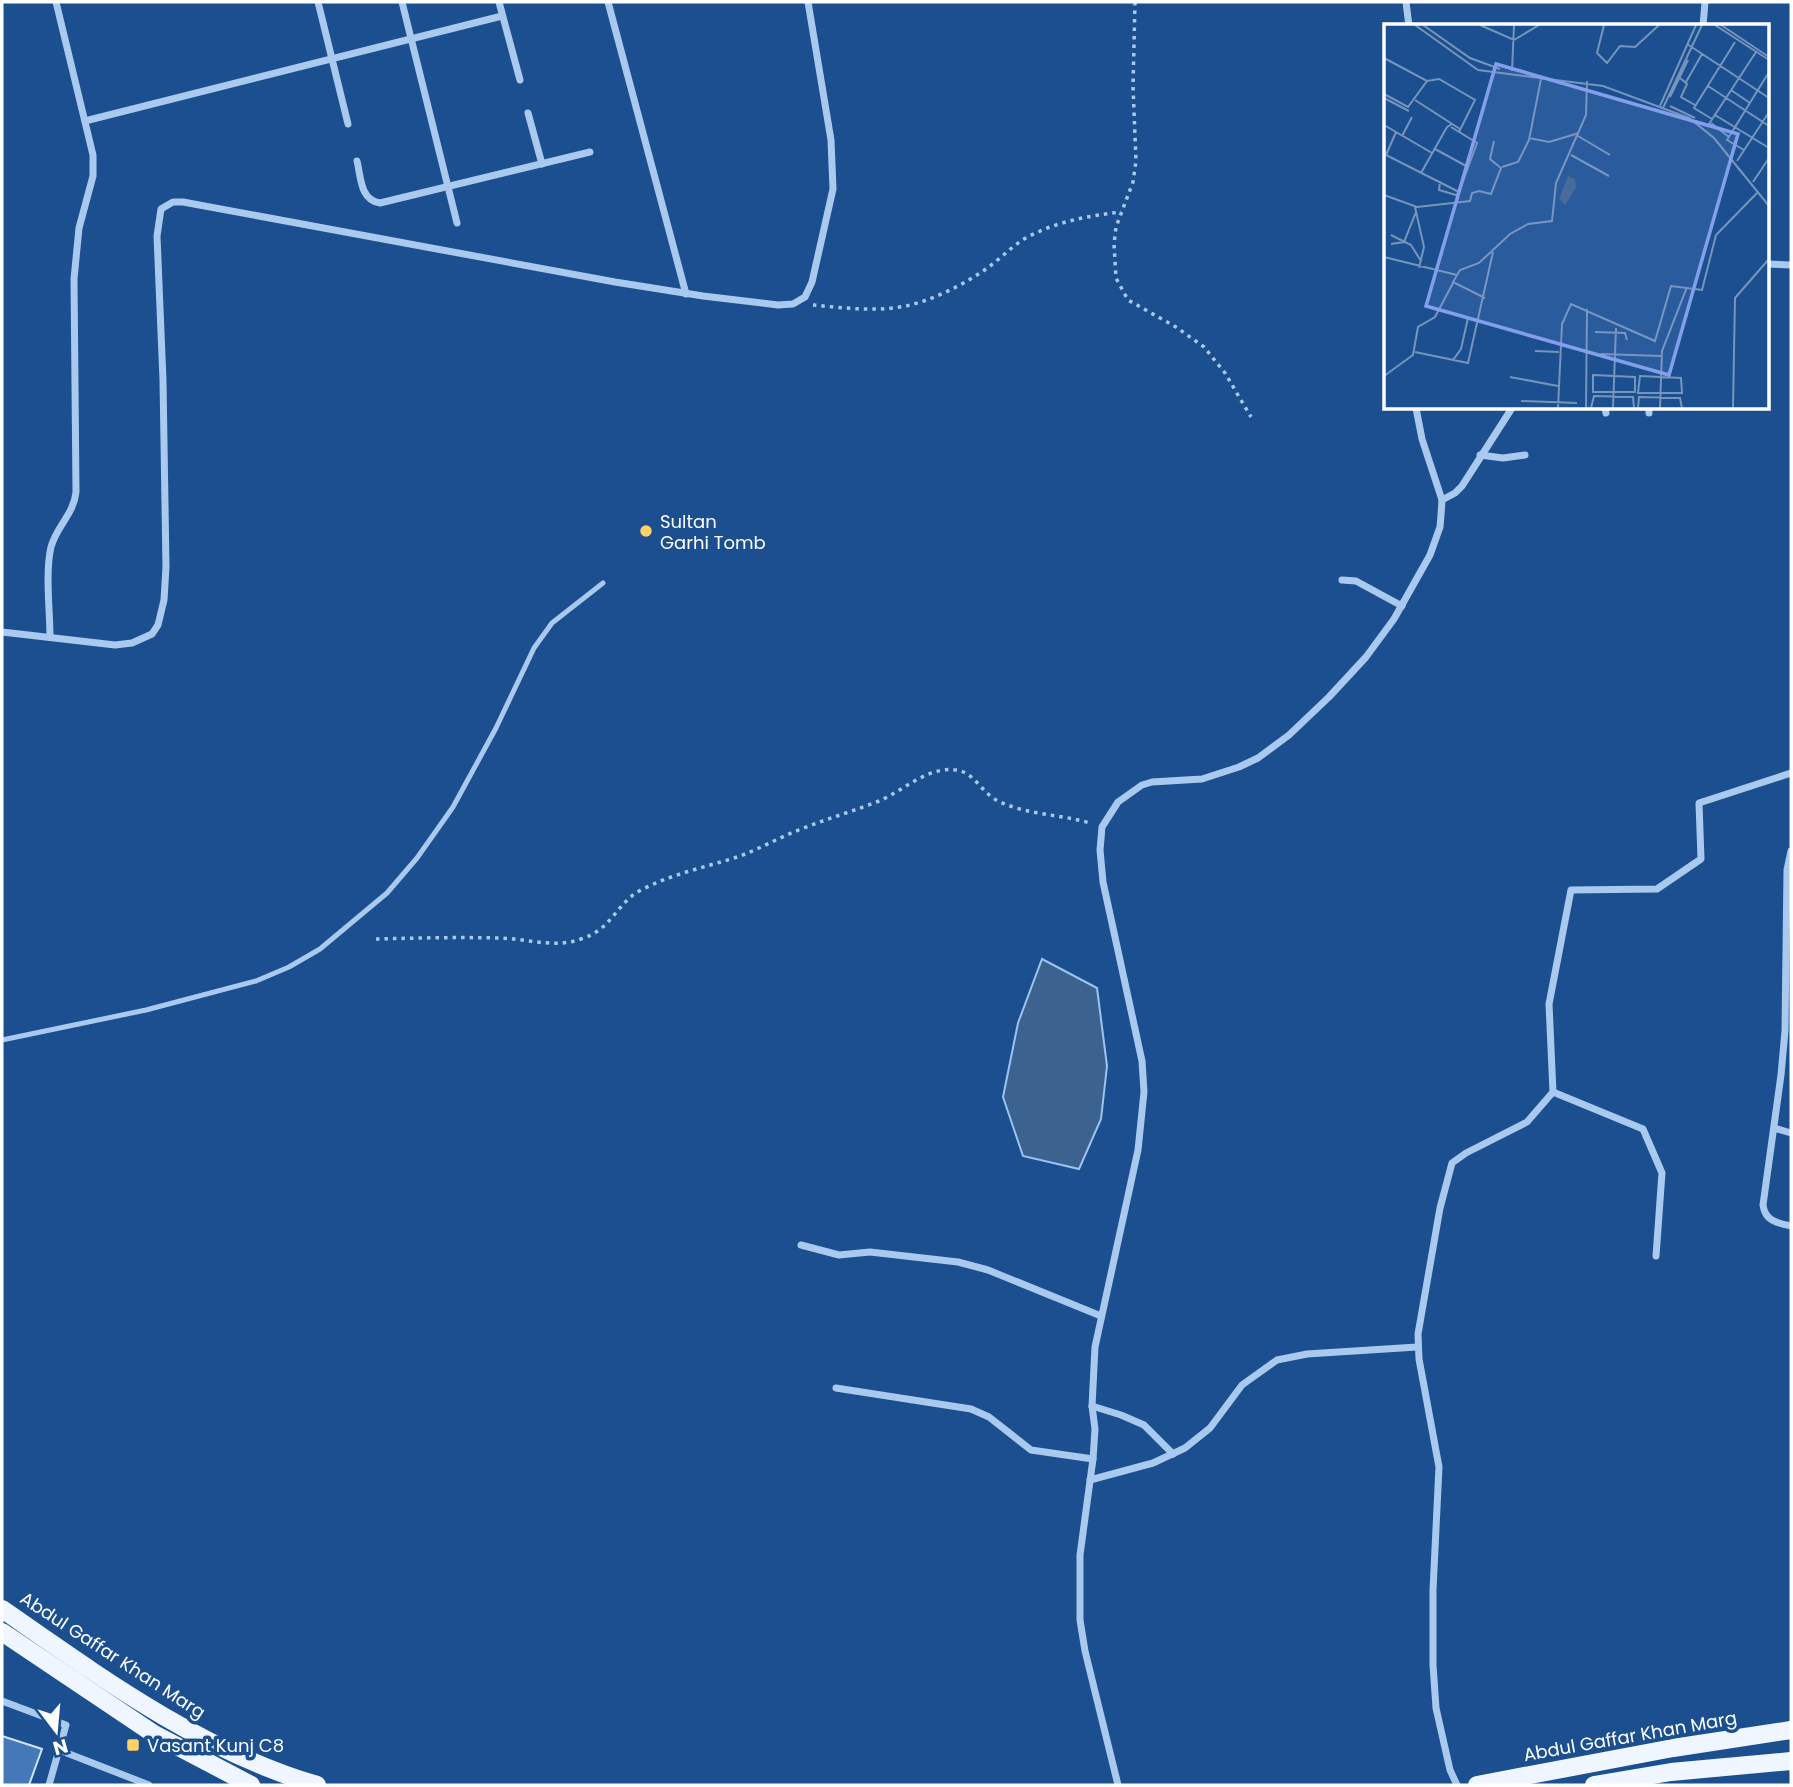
<svg xmlns="http://www.w3.org/2000/svg" width="1793" height="1787" viewBox="0 0 1793 1787" font-family="Poppins,sans-serif">
  <style>
    .water { fill: #3c6290; stroke: #9cc4f0; stroke-width: 2 }
    .building { fill: #4478b7; stroke: #cfe3fa; stroke-width: 2 }
    .lines { fill: none; stroke-linecap: round; stroke-linejoin: round }
    .path { stroke: #a9c9ee; stroke-width: 3.5; stroke-dasharray: 3.5 5; stroke-linecap: butt }
    .service { stroke: #a9c9ee; stroke-width: 5 }
    .minor { stroke: #a9c9ee; stroke-width: 7 }
    .primary { stroke: #f0f6ff; stroke-width: 18 }
    .poi-dot { fill: #ffd166; stroke: #1b4f8f; stroke-width: 2.5 }
    .labels { text-anchor: middle; dominant-baseline: central; stroke-width: 7; stroke-linejoin: round; paint-order: stroke }
    .poi-label { font-size: 18px; fill: #fff; stroke: #1b4f8f; text-anchor: start }
    .street-label { font-size: 18px; fill: #fff; stroke: #1b4f8f }
    .inset-road { fill: none; stroke: #7695bc; stroke-width: 2 }
    .view { fill: #839eea; fill-opacity: 0.15; stroke: #839eea; stroke-width: 3.5 }
    .inset-edge { fill: none; stroke: #fff; stroke-width: 3.5 }
  </style>
  <rect width="100%" height="100%" fill="#1b4f8f"/>
  <!-- water -->
  <path class="water" d="M1042 959 1097 988 1107 1066 1101 1119 1079 1169 1023 1156 1003 1097 1018 1023Z"/>
  <!-- building -->
  <path class="building" d="M2 1736 42 1749 29 1785H2Z"/>
  <g class="lines">
    <!-- path -->
    <g class="path">
      <path d="M1135 2 1133 87 1136 161 1133 182 1116 227 1114 244 1116 278 1128 300 1176 327 1204 347 1225 373 1251 417"/>
      <path d="M813 305C845 308 882 313 914 304 939 297 964 284 986 269 999 260 1010 248 1024 239 1054 222 1087 216 1121 212"/>
      <path d="M376 939C416 938 457 937 497 938 525 938 554 949 581 939 613 929 616 903 641 890 670 875 701 868 731 859 757 851 779 837 804 828 829 818 854 811 879 801 903 791 928 766 956 770 974 772 982 793 998 801 1027 815 1059 814 1090 823"/>
    </g>
    <!-- service -->
    <path class="service" d="M2 1040 146 1010 256 981 289 967 320 949 387 893 417 858 453 807 496 728 534 648 552 623 603 583"/>
    <!-- minor -->
    <g class="minor">
      <path d="M318 2 348 124"/>
      <path d="M402 2 457 223"/>
      <path d="M499 2 520 80"/>
      <path d="M608 2 686 294"/>
      <path d="M1406 2 1409 26"/>
      <path d="M1703 26 1705 2"/>
      <path d="M528 113 542 164"/>
      <path d="M85 121 502 16"/>
      <path d="M357 161C361 177 360 200 380 203L590 152"/>
      <path d="M1767 264 1791 265"/>
      <path d="M1605 408 1606 413"/>
      <path d="M1649 408V413"/>
      <path d="M1480 455 1503 458 1525 455"/>
      <path d="M1442 500 1455 493 1462 486 1512 408"/>
      <path d="M1342 580 1356 581 1402 606"/>
      <path d="M2 632 115 645 132 643 152 634 158 625 164 600 166 567 163 380 157 236 161 209 173 202H183L615 282 703 296 778 305 793 304 805 297 812 282 833 189 831 140 808 2"/>
      <path d="M50 637C50 610 45 573 51 547 56 527 74 514 76 492L74 279 79 228 93 176V155L56 2"/>
      <path d="M1791 851 1787 870 1785 1031 1781 1075 1763 1205C1765 1221 1777 1223 1791 1226"/>
      <path d="M1774 1128 1791 1133"/>
      <path d="M801 1245 839 1255 870 1252 958 1262 988 1270 1101 1316"/>
      <path d="M1656 1256 1662 1173 1643 1129 1553 1092 1549 1004 1571 890 1657 889 1701 859 1699 803 1791 773"/>
      <path d="M836 1388 971 1409 989 1417 1031 1450 1093 1459"/>
      <path d="M1092 1406 1121 1415 1144 1425 1173 1454"/>
      <path d="M1090 1480 1153 1463 1185 1448 1210 1428 1242 1385 1277 1360 1307 1354 1417 1347"/>
      <path d="M2 1701 66 1725 49 1785"/>
      <path d="M59 1750 149 1785"/>
      <path d="M1118 1785 1085 1651 1080 1620V1555L1093 1459 1095 1429 1092 1406 1095 1347 1138 1150 1144 1092 1142 1061 1103 882 1100 850 1102 827 1118 802 1142 785 1152 782 1202 779 1239 767 1258 758 1289 735 1329 697 1366 657 1394 619 1430 555 1440 527 1441 515 1442 500 1422 439 1416 408"/>
      <path d="M1457 1785 1450 1770 1436 1708 1433 1665V1590L1439 1467 1419 1359 1418 1334 1440 1208 1452 1163 1466 1153 1527 1122 1553 1092"/>
    </g>
    <!-- primary -->
    <g class="primary">
      <path d="M2 1609C100 1677 201 1751 317 1785"/>
      <path d="M2 1632 154 1734 251 1785"/>
      <path d="M1477 1785 1673 1748 1791 1730"/>
      <path d="M1594 1785 1671 1772 1791 1761"/>
    </g>
  </g>
  <!-- markers -->
  <g class="poi-dot">
    <circle cx="646" cy="531" r="7"/>
    <rect x="126" y="1738" width="14" height="14" rx="3.5"/>
  </g>
  <g class="labels">
    <!-- poi labels -->
    <g class="poi-label">
      <text x="660" y="521">Sultan<tspan x="660" dy="21">Garhi Tomb</tspan></text>
      <text x="147" y="1745">Vasant Kunj C8</text>
    </g>
    <!-- street labels -->
    <g class="street-label">
      <text transform="translate(113 1655) rotate(33)">Abdul Gaffar Khan Marg</text>
      <text transform="translate(1630 1736) rotate(-10)">Abdul Gaffar Khan Marg</text>
    </g>
  </g>
  <!-- overview -->
  <g transform="translate(1384 24)">
    <rect width="385" height="385" fill="#1b4f8f"/>
    <path d="M184 152 191 155 192 164 181 181 175 175Z" fill="#3c6290"/>
    <path class="inset-road" d="M31 1 94 46 219 62 305 94 330 114 385 182M39 1 86 34 116 45M96 1 130 16 155 1M220 1 213 29 223 39 236 22 251 23 275 1M331 1 385 36M337 1 385 33M303 20 385 74M0 34 43 57 55 55 91 76 75 108M128 47 130 1M296 54 303 60 297 73 311 81M302 58 318 30M324 62 385 102M347 66 366 79M0 70 24 83 43 57M286 73 304 36M0 74 25 87M31 76 76 105M276 82 312 1M286 82 311 94M279 84 318 1M331 91 385 124M328 95 310 84 351 18M327 99 345 113M0 101 48 129M323 103 372 28M12 108 2 131 75 168 93 119 67 103M18 112 28 93M194 112 226 131M145 114 165 118 195 109M51 125 84 143M360 126 343 116 385 48M187 131 225 152M353 137 385 88M118 143 134 138 145 116 157 55M37 149 63 103 68 100M56 158 55 166 72 171 75 168M369 158 385 134M0 171 33 183 86 177 88 169 95 167 107 170 117 144 106 135 110 117M31 183 40 223 35 244M7 211 27 221 37 237M7 220 20 218 32 188M0 233 73 251M101 274 69 258 76 246 95 239 126 210 144 200 168 197 172 159 202 91 203 57M211 308 241 309 243 316M151 327 175 328M31 328 84 339 109 228M217 330 278 332M69 336 77 325 84 294M209 351 251 353V368H209ZM0 352 29 331 34 303 51 293 69 259M256 352 297 354 298 369H254ZM126 353 174 362M137 377 193 379M174 384 178 300 187 280 271 317 287 262 318 266 332 211 373 169M202 384 203 285M207 384 210 372 249 373 250 384M229 384 232 304M254 384 255 373 296 374 298 384M276 384 278 327 303 263M349 384 351 274 385 235"/>
    <path class="view" d="M112 40 354 110 285 351 42 282Z"/>
    <rect width="385" height="385" class="inset-edge"/>
  </g>
  <!-- border -->
  <rect width="1793" height="1787" fill="none" stroke="#ffffff" stroke-width="7"/>
  <!-- north arrow -->
  <g transform="translate(56 1731) rotate(164)" stroke="#1b4f8f" stroke-width="5" paint-order="stroke">
  <path d="M0-5L12 26L0 18L-12 26Z" fill="#ffffff"/>
  <text y="-10" font-size="19" font-weight="bold" text-anchor="middle" fill="#ffffff">N</text>
  </g>
</svg>
